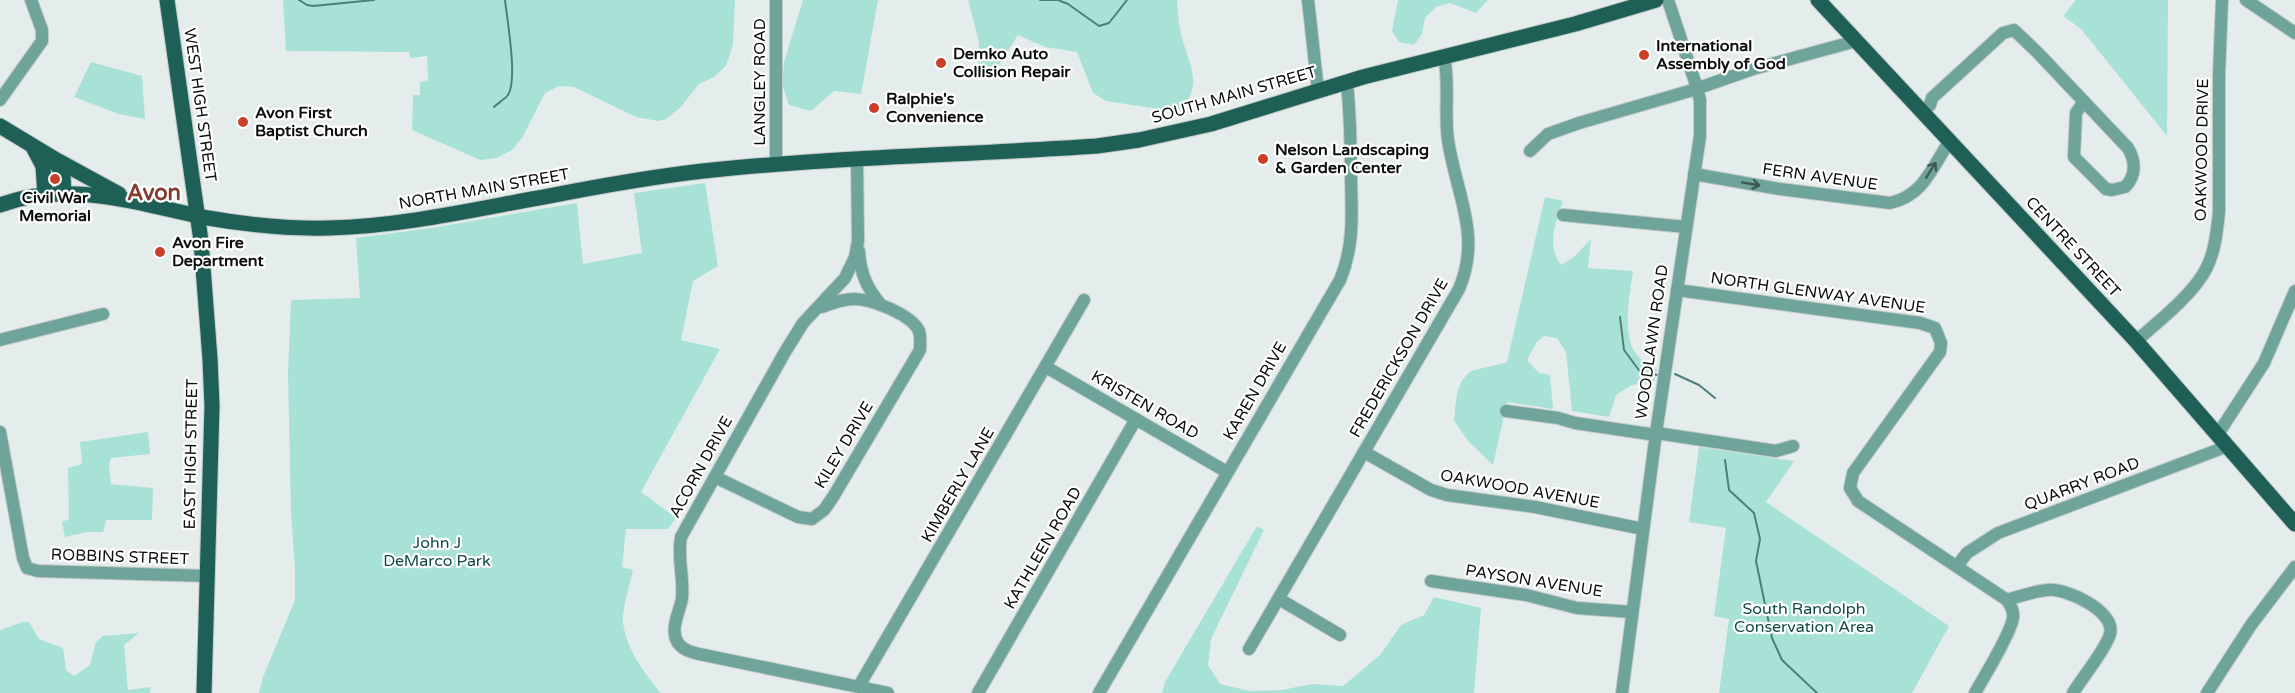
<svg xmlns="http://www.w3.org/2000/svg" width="2295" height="693" viewBox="0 0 2295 693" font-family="'Varela Round',sans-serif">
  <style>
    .green { fill: #a8e2d7 }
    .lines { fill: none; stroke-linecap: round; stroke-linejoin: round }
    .stream { stroke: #4f7f77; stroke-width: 2 }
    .minor-casing { stroke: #c2c9c8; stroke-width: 14 }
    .major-casing { stroke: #c2c9c8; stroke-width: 17 }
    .minor { stroke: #6ea49a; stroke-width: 12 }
    .major { stroke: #1f6056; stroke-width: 15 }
    .oneway { stroke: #3d5954 }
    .poi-dot { fill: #cb3f29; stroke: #fff; stroke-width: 2 }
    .labels { text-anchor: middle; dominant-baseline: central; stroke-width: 4.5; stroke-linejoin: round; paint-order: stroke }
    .poi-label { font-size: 16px; font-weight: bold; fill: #0c0e0e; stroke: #fff; text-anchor: start }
    .street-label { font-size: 16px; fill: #0c0e0e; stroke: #fff }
    .park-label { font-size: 16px; fill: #104b43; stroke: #fff }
    .district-label { font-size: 22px; font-weight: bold; fill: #833d30; stroke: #fff }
  </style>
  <rect width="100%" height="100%" fill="#e5edec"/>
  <!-- green -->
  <g class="green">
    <path d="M283 0H735L733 45 726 66 714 77 699 84 680 108 666 119 658 121 636 117 574 87 559 86 545 93 522 138 512 150 497 158 480 160 412 130 413 95H420V82L428 80 427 56 410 58 409 52 286 51Z"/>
    <path d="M803 0H878L861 94 834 91 811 111 789 105 782 84 784 62Z"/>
    <path d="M968 0H1177C1178 9 1178 19 1180 29 1185 60 1208 83 1178 112L1106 101 1093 93 1077 52 1045 47 1018 35 993 74 978 73 979 42Z"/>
    <path d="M1398 0H1488L1476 13 1450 3 1436 7 1425 18 1422 34 1414 45 1399 42 1392 31Z"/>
    <path d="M2076 0H2168L2167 136 2081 29 2063 16Z"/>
    <path d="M91 62 142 76 145 119 119 114 74 97Z"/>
    <path d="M705 183 718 266 693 281 681 340 720 349 641 492 676 518 668 529H626L622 567 633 570C630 584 622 609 623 622 626 649 644 673 661 693H259L263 677 295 600V570L291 513 288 373 291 300 360 298 356 238 431 228 577 203 583 264 642 253 634 193Z"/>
    <path d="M1545 197 1563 201C1556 223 1546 244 1561 265L1574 257 1591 239 1588 268 1633 271C1630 293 1621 337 1637 355 1641 361 1651 365 1657 369L1654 382 1632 385 1616 395 1609 417 1572 411 1566 352 1557 338 1544 336 1537 342 1527 360 1539 373 1550 375 1553 409 1507 402 1493 465 1469 442 1454 421C1456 405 1455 383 1470 372 1477 368 1497 366 1507 362Z"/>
    <path d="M148 432 150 454 111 458 109 464 111 484 153 488 152 520H106L103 532H87L65 537 62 522 69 519 68 468 82 464 80 442Z"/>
    <path d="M1699 447 1794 461 1766 502 1949 626 1912 693H1719L1729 619 1714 616 1726 528 1689 522Z"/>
    <path d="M1257 526 1264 530 1211 639 1208 665 1220 684 1250 691 1282 690 1312 684 1343 686 1380 655 1401 625 1424 615 1434 597 1481 608 1474 693H1162L1165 682Z"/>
    <path d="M23 622H29L39 639 63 648 66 670 74 676 90 665 96 642 103 636 139 633 124 645 128 690 151 687 150 693H0V630Z"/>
  </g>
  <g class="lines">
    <!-- stream -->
    <g class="stream">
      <path d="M299 0 307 5 313 6 374 0"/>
      <path d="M1040 0H1058L1068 4 1099 26 1109 23 1127 0"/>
      <path d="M494 107C498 103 505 99 508 95 518 80 507 19 505 0"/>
      <path d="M1620 317 1624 350 1641 373 1658 375"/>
      <path d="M1675 374 1699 385 1715 398"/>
      <path d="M1725 460 1729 490 1754 513 1760 539 1756 561 1772 638 1782 660 1817 693"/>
    </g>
    <!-- minor casing -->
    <g class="minor-casing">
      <g id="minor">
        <path d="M1308 0 1318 91"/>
        <path d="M2246 0 2295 33"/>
        <path d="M0 100 42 41V30L31 0"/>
        <path d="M1922 113 1930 105 1932 98 2003 33 2014 30 2038 53 2128 148C2136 162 2136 176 2125 187L2112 190 2106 189 2074 157 2076 113 2084 101"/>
        <path d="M1530 151 1548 134 1579 123 1693 90 1753 69 1856 41"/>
        <path d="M857 159 858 241 855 257 845 278 803 323 785 352 681 537C677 558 684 577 682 598 680 612 669 629 678 643 683 650 691 652 699 654L888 693"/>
        <path d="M776 164V0"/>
        <path d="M1694 174 1780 189 1890 203C1923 196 1932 168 1949 142"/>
        <path d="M1563 215 1686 227"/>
        <path d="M859 251C860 273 867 288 881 305"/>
        <path d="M1677 290 1920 323 1935 328 1941 343 1940 352 1853 473 1850 488 1858 501 2007 600C2011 606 2014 611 2013 618 2011 633 1984 677 1975 693"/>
        <path d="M0 340 103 314"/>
        <path d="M2136 341C2158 322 2195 293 2207 267 2215 251 2217 230 2219 212V75L2222 0"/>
        <path d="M1046 367 1227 472"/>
        <path d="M1506 411 1558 418 1575 423 1656 435"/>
        <path d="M0 432 23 558 27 568 38 571 208 576"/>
        <path d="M1656 433 1776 451 1793 446"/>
        <path d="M2218 434 2264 363 2295 291"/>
        <path d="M1364 452 1431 490 1447 495 1535 507 1643 529"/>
        <path d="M715 477 798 517 812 519 824 510 833 497 920 350C920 344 921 337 919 331 911 314 871 299 854 299 843 299 832 303 822 307"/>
        <path d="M1957 566 1967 553 1998 533 2228 446"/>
        <path d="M1431 581 1526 595 1577 608 1632 612"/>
        <path d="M1279 599 1340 635"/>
        <path d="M2007 600C2020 596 2034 591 2048 590 2066 588 2116 611 2110 634 2106 649 2082 678 2073 693"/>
        <path d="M1249 649 1459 289C1482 235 1456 194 1448 140 1444 112 1450 84 1444 56"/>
        <path d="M859 686 1084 300"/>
        <path d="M978 693 1136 419"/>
        <path d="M1099 693 1340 280C1354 247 1352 215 1351 179 1351 147 1350 114 1347 82"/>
        <path d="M1622 693 1656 433 1700 136V100L1697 88 1668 0"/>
        <path d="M2207 693 2251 625 2295 567"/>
      </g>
    </g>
    <!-- major casing -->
    <g class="major-casing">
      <g id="major">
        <path d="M167 0 201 241 210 359 212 406 204 693"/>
        <path d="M1818 0 2136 341 2295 524"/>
        <path d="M0 126 53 158 119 194"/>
        <path d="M34 149 43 166 45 195"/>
        <path d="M53 158 63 175 64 194"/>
        <path d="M0 205C69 179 139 204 208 218 248 225 288 229 329 228 404 226 476 209 549 196 600 186 651 177 703 171 833 157 965 155 1097 146L1139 140 1211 124 1363 77 1575 24 1656 0"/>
      </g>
    </g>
    <!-- minor -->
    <use href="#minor" class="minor"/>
    <!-- major -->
    <use href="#major" class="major"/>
  </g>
  <!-- one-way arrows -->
  <defs><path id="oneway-shaft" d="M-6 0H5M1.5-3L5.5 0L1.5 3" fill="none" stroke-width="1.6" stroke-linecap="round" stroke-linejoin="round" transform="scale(1.5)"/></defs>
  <g class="oneway">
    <use href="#oneway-shaft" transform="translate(1931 170) rotate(-58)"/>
    <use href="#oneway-shaft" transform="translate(1751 184) rotate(10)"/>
  </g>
  <!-- markers -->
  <g class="poi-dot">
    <circle cx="1644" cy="55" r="6"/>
    <circle cx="941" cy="63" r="6"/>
    <circle cx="874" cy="108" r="6"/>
    <circle cx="243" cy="122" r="6"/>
    <circle cx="1263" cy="159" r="6"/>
    <circle cx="55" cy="179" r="6"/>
    <circle cx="160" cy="252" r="6"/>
  </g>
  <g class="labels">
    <!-- poi labels -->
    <g class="poi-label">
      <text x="1656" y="46">International<tspan x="1656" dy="18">Assembly of God</tspan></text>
      <text x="953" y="54">Demko Auto<tspan x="953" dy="18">Collision Repair</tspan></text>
      <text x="886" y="99">Ralphie's<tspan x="886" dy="18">Convenience</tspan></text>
      <text x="255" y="113">Avon First<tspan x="255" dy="18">Baptist Church</tspan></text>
      <text x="1275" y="150">Nelson Landscaping<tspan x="1275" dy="18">&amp; Garden Center</tspan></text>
      <text x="55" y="198" text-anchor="middle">Civil War<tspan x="55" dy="18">Memorial</tspan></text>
      <text x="172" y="243">Avon Fire<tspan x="172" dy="18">Department</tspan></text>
    </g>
    <!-- street labels -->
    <g class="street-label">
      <text transform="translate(760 82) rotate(-90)">LANGLEY ROAD</text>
      <text transform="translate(1234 95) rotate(-16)">SOUTH MAIN STREET</text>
      <text transform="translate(200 105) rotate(82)">WEST HIGH STREET</text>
      <text transform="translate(2202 150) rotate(-89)">OAKWOOD DRIVE</text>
      <text transform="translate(1820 177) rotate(8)">FERN AVENUE</text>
      <text transform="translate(484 189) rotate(-10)">NORTH MAIN STREET</text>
      <text transform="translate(2073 247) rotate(47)">CENTRE STREET</text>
      <text transform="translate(1818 293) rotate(8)">NORTH GLENWAY AVENUE</text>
      <text transform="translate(1652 342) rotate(-82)">WOODLAWN ROAD</text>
      <text transform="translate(1399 358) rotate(-60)">FREDERICKSON DRIVE</text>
      <text transform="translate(1255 391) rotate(-60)">KAREN DRIVE</text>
      <text transform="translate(1145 405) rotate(30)">KRISTEN ROAD</text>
      <text transform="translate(844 445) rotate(-59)">KILEY DRIVE</text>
      <text transform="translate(191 454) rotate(-89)">EAST HIGH STREET</text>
      <text transform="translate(701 467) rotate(-61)">ACORN DRIVE</text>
      <text transform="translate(2082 484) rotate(-21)">QUARRY ROAD</text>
      <text transform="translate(958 485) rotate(-60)">KIMBERLY LANE</text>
      <text transform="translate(1520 489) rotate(10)">OAKWOOD AVENUE</text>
      <text transform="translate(1043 548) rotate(-60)">KATHLEEN ROAD</text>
      <text transform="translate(120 557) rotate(2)">ROBBINS STREET</text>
      <text transform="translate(1534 581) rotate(9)">PAYSON AVENUE</text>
    </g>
    <!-- park labels -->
    <g class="park-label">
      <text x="437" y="543">John J<tspan x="437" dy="18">DeMarco Park</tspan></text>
      <text x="1804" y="609">South Randolph<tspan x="1804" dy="18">Conservation Area</tspan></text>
    </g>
    <!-- district labels -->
    <g class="district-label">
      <text x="154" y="193">Avon</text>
    </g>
  </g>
</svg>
